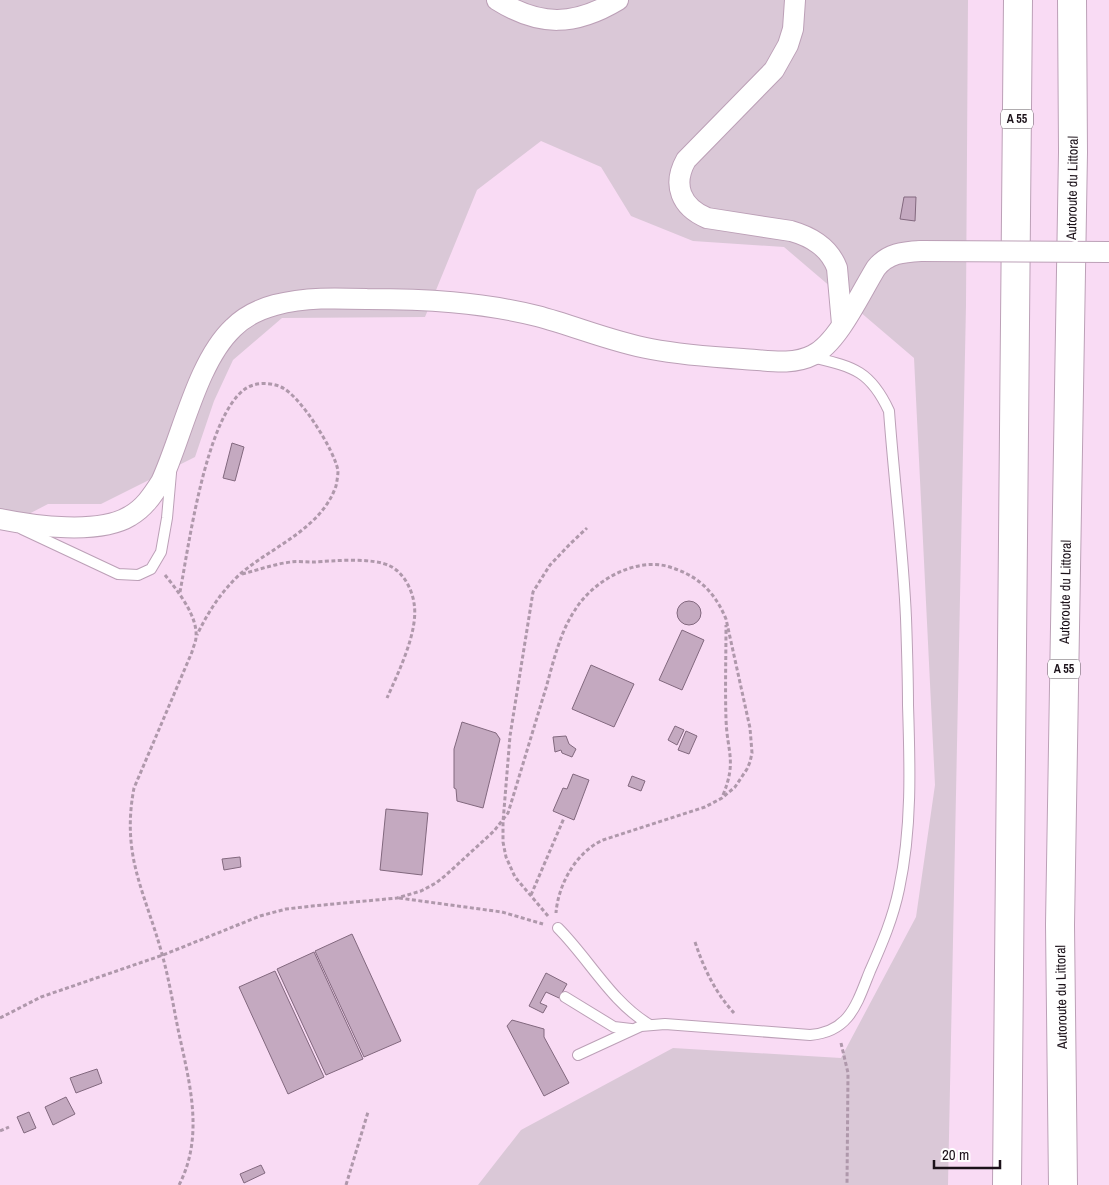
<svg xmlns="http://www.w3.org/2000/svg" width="1109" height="1185" viewBox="0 0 1109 1185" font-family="'Archivo Narrow',sans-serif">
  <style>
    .green { fill: #dac8d7 }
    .building { fill: #c4a9c0; stroke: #82687e }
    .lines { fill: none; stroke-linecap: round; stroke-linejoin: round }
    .service-casing { stroke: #bca0b7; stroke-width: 12 }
    .minor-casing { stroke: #bca0b7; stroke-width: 22 }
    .motorway-casing { stroke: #bca0b7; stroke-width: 30 }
    .path { stroke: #af98ab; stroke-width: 3; stroke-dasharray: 4 2.5; stroke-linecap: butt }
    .service { stroke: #fff; stroke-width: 10 }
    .minor { stroke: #fff; stroke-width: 20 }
    .motorway { stroke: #fff; stroke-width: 28 }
    .minor-bridge-casing { stroke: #bca0b7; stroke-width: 22; stroke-linecap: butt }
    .minor-bridge { stroke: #fff; stroke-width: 20 }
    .labels { text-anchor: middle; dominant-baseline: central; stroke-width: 4.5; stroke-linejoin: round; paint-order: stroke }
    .shield { fill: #fff; stroke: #60595f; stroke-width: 1 }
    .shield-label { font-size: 12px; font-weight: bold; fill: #1c121a }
    .street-label { font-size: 14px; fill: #1c121a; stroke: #fff }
  </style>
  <rect width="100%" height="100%" fill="#f9dbf4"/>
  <!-- green -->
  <path class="green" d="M0 0H968L966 305 948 1185H478L521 1130 673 1048 841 1058 916 917 935 785 914 358 784 247 693 241 631 216 601 167 541 141 477 190 425 317 282 318 233 360 214 401 195 457 101 504H48L0 529Z"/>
  <!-- building -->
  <g class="building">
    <path d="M904 197H916L915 221 900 219Z"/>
    <path d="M232 443 244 447 235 481 223 478Z"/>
    <circle cx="689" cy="613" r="12"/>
    <path d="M682 630 704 640 682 690 659 680Z"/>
    <path d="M591 665 634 684 614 727 572 709Z"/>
    <path d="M462 722 496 733 500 739 483 808 457 801 456 789 454 788V749Z"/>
    <path d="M675 726 684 730 677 745 668 740Z"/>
    <path d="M686 731 697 736 689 754 678 750Z"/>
    <path d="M566 736 569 744 576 749 572 757 562 753 561 750 555 752 553 737Z"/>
    <path d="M573 774 589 780 574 820 553 811 563 788 567 789Z"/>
    <path d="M632 776 645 781 641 791 628 786Z"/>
    <path d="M386 809 428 813 422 875 380 870Z"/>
    <path d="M240 857 241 867 224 870 222 859Z"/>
    <path d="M352 934 401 1041 364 1057 315 951Z"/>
    <path d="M314 952 363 1059 326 1075 277 969Z"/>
    <path d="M275 971 324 1077 288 1094 239 987Z"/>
    <path d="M546 973 567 984 559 998 546 992 540 1003 547 1006 543 1013 529 1006Z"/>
    <path d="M512 1020 544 1029V1037L569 1083 544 1096 507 1026Z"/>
    <path d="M97 1069 102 1083 76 1093 70 1078Z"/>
    <path d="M66 1097 75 1114 53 1125 45 1107Z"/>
    <path d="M29 1112 36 1128 24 1133 17 1117Z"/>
    <path d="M261 1165 265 1173 244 1183 240 1174Z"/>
  </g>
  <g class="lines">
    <!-- service casing -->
    <g class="service-casing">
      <g id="service">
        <path d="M22 529 118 574 138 575 151 569 161 552 167 518 171 473"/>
        <path d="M558 928C589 959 612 1003 650 1025"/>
        <path d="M565 997 614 1027 631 1029"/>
        <path d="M578 1055 641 1026 665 1024 810 1035C850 1032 857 1003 870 971 882 944 893 918 899 889 912 829 910 766 908 705 908 676 907 647 906 618 903 549 894 480 889 411 870 370 853 367 812 357"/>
      </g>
    </g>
    <!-- minor casing -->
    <g class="minor-casing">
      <g id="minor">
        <path d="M497 0C540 27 575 26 618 0"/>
        <path d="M795 0 793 29 788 45 774 70 686 160C672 185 681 207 707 218L791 231C812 237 829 247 837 268L842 324"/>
        <path d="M0 519C34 526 99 535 130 516 144 508 152 496 161 482 182 437 197 362 233 328 244 317 260 309 275 305 305 297 336 298 367 299 424 299 481 302 537 316 575 326 612 342 651 349 682 355 712 357 743 359 765 360 792 366 813 355 838 343 861 292 876 268 888 253 903 252 921 251"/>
      </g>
    </g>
    <!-- motorway casing -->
    <g class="motorway-casing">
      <g id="motorway">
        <path d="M1007 1185 1018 0"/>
        <path d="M1063 1185 1060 925 1073 152 1072 0"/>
      </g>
    </g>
    <!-- path -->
    <g class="path">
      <path d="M242 574C258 570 274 564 291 562 298 561 306 562 314 562 333 561 372 557 390 566 403 572 412 589 414 603 419 631 398 673 387 698"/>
      <path d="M165 575C177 590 198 616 196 637 196 642 193 647 192 652L134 788C121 856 145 892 162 954 169 979 173 1004 178 1029 189 1081 205 1135 179 1185"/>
      <path d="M180 592C189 544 206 417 245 389 255 382 270 382 281 387 300 395 335 451 338 471 338 475 337 481 336 486 321 529 273 546 240 574 221 592 208 612 197 635"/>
      <path d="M723 795C737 761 727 752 726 719 725 688 726 657 726 625"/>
      <path d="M531 895 564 818"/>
      <path d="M399 898 502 912 543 924"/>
      <path d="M548 916 515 877 506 857 503 842V822L510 736 533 592 550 565 570 544 587 528"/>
      <path d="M695 942C704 969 715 992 734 1013"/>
      <path d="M0 1018 41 997 163 955 260 916 286 909 312 906 397 898 421 891 436 883 446 875 494 831 508 813C521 771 533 730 546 688 553 663 560 632 575 610 592 582 633 558 666 566 696 574 714 590 726 619L750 728 752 753 750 762 747 769 735 787 722 798 705 807 603 840C576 852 558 885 556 913"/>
      <path d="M841 1043 848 1073 847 1185"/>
      <path d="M0 1131 9 1127"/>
      <path d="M346 1185 368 1112"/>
    </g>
    <!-- service -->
    <use href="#service" class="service"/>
    <!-- minor -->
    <use href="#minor" class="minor"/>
    <!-- motorway -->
    <use href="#motorway" class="motorway"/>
    <!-- minor-bridge casing -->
    <g class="minor-bridge-casing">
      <path id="minor-bridge" d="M921 251 1109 252"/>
    </g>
    <!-- minor-bridge -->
    <use href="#minor-bridge" class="minor-bridge"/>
  </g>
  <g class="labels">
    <!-- shield labels -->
    <g class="shield">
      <rect x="1001" y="109.5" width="32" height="19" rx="4"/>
      <rect x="1048" y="659.5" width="32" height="19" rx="4"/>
    </g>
    <g class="shield-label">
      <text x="1017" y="119">A 55</text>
      <text x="1064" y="669">A 55</text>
    </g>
    <!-- street labels -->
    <g class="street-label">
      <text transform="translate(1072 188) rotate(-89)">Autoroute du Littoral</text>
      <text transform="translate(1065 592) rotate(-89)">Autoroute du Littoral</text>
      <text transform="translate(1061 997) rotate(-91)">Autoroute du Littoral</text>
    </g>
  </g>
  <!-- scale -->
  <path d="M934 1160v8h66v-8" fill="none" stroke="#1c121a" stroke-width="2.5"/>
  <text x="942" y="1160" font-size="15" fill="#1c121a" stroke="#ffffff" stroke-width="4" paint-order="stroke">20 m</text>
</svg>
